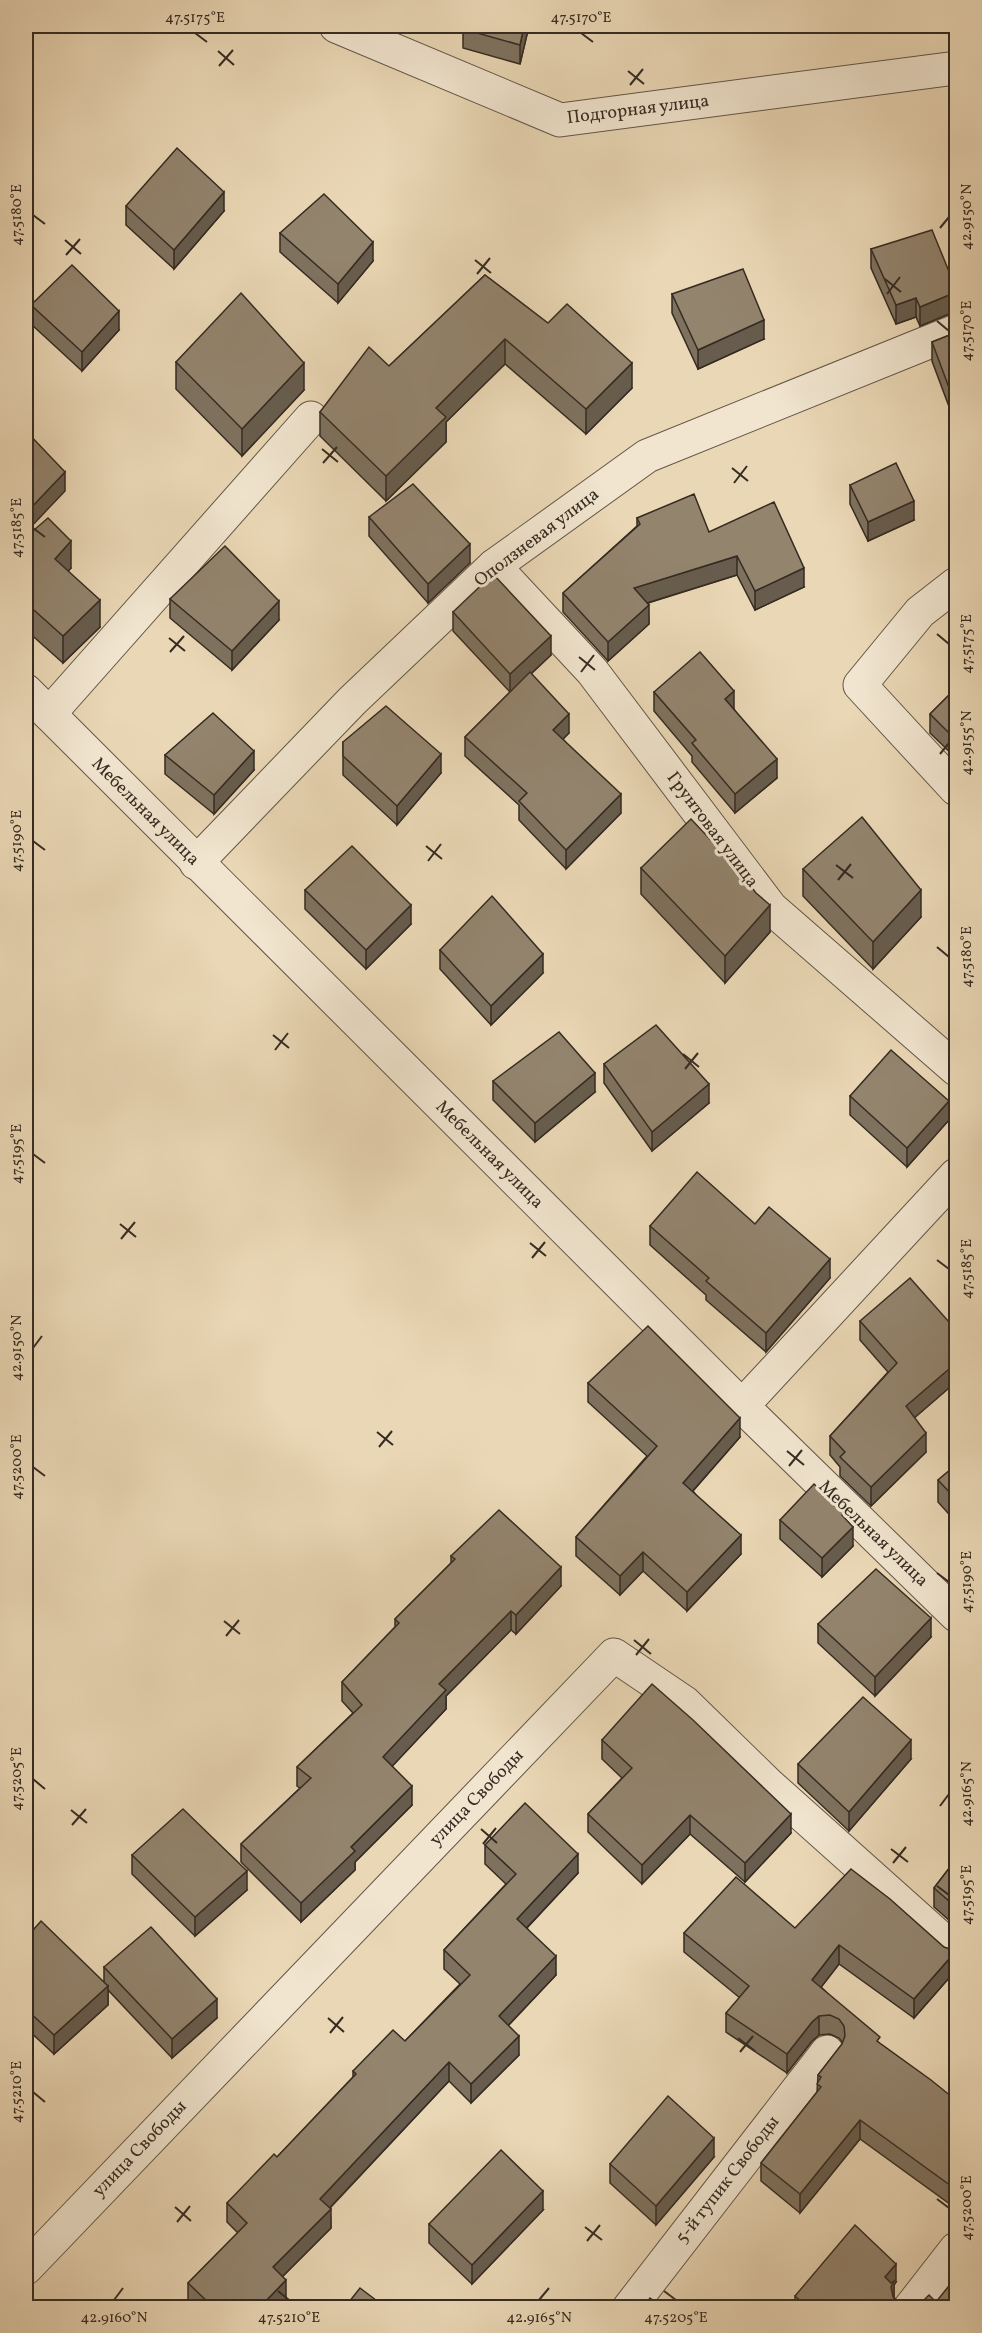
<svg xmlns="http://www.w3.org/2000/svg" width="982" height="2333" viewBox="0 0 982 2333" font-family="Vollkorn,serif">
  <style>
    .lines { fill: none; stroke-linecap: round; stroke-linejoin: round }
    .minor-casing { stroke: #625647; stroke-width: 35 }
    .minor { stroke: #f1e5cf; stroke-width: 33 }
    .wall { fill: #7e725f; stroke: #352b22; stroke-width: 1.5 }
    .shaded-wall { fill: #675c4d; stroke: #352b22; stroke-width: 1.5 }
    .building { fill: #93846e; stroke: #352b22; stroke-width: 1.5 }
    .ticks { fill: none; stroke: #352b22; stroke-width: 2 }
    .labels { text-anchor: middle; dominant-baseline: central; stroke-width: 6; stroke-linejoin: round; paint-order: stroke }
    .street-label { font-size: 18px; fill: #352b22; stroke: #f1e5cf }
    .neatline { fill: none; stroke: #352b22; stroke-width: 2 }
    .ticks-label { font-size: 15px; text-anchor: middle; fill: #352b22 }
  </style>
  <rect width="100%" height="100%" fill="#ead7b5"/>
  <filter id="stains"><feTurbulence type="fractalNoise" baseFrequency=".00333" numOctaves="4"/><feColorMatrix values="0 0 0 0 .2 0 0 0 0 .09 0 0 0 0 .02 0 0 0 .5 -.17"/></filter>
  <radialGradient id="worn" r=".72"><stop offset=".6" stop-color="#630" stop-opacity="0"/><stop offset="1" stop-color="#630" stop-opacity=".3"/></radialGradient>
  <g class="lines">
    <!-- minor casing -->
    <g class="minor-casing">
      <g id="minor">
        <path d="M336 26 560 120 956 68"/>
        <path d="M494 566 592 671 771 908 956 1069"/>
        <path d="M956 584 920 612 860 685 956 789"/>
        <path d="M26 691 742 1406 956 1615"/>
        <path d="M49 714 311 418"/>
        <path d="M196 863 352 701 494 566 647 456 956 331"/>
        <path d="M742 1406 956 1175"/>
        <path d="M26 2268 614 1655 685 1703 768 1784 956 1952"/>
        <path d="M629 2308 827 2052"/>
        <path d="M910 2308 956 2249"/>
      </g>
    </g>
    <!-- minor -->
    <use href="#minor" class="minor"/>
  </g>
  <!-- wall -->
  <g class="wall">
    <path d="M529 26 520 64 463 48V29Z"/>
    <path d="M126 206 224 211 174 269 126 225Z"/>
    <path d="M280 233 373 261 338 303 280 252Z"/>
    <path d="M871 249 957 291V313L949 314 920 326 916 317 896 324 871 268Z"/>
    <path d="M485 275 632 388 586 434 505 364 446 422V442L386 501 320 436V412L389 366Z"/>
    <path d="M672 294 764 339 698 369 672 313Z"/>
    <path d="M31 305 119 330 82 371 31 324Z"/>
    <path d="M957 332V428L932 361V342Z"/>
    <path d="M176 362 304 390 242 456 176 389Z"/>
    <path d="M850 485 914 520 868 541 850 504Z"/>
    <path d="M369 517 470 563 428 603 369 536Z"/>
    <path d="M637 518 709 532 804 587 755 610 737 575 648 603 649 624 608 661 563 612V593L637 526Z"/>
    <path d="M26 537 71 568 68 571 100 627 63 663 26 630Z"/>
    <path d="M170 599 279 620 232 670 170 618Z"/>
    <path d="M453 612 551 655 531 674 569 733 563 739 621 813 566 869 519 820V805L465 756V737L510 692 453 631Z"/>
    <path d="M957 687V759L930 733V714Z"/>
    <path d="M654 692 734 709 777 778 735 813 692 762V756L654 711Z"/>
    <path d="M343 742 441 773 397 825 343 775Z"/>
    <path d="M165 755 254 770 214 814 165 774Z"/>
    <path d="M641 868 770 932 725 983 641 894Z"/>
    <path d="M803 869 921 917 873 969 803 896Z"/>
    <path d="M305 890 411 924 366 969 305 909Z"/>
    <path d="M440 950 543 973 491 1025 440 969Z"/>
    <path d="M604 1064 709 1103 652 1151 604 1083Z"/>
    <path d="M493 1081 595 1092 535 1142 493 1100Z"/>
    <path d="M850 1096 949 1120 907 1167 850 1115Z"/>
    <path d="M755 1224 830 1278 766 1352 706 1300V1295L650 1245V1226Z"/>
    <path d="M860 1321 957 1331V1381L914 1418 926 1452 871 1506 840 1476V1467L830 1455V1436L888 1372 860 1340Z"/>
    <path d="M588 1383 740 1437 693 1491 741 1554 687 1611 643 1571 620 1595 576 1556V1537L647 1456 588 1402Z"/>
    <path d="M957 1464V1523L938 1502V1480Z"/>
    <path d="M844 1517 853 1546 822 1577 780 1539V1520Z"/>
    <path d="M451 1556 561 1586 516 1634 511 1630 446 1696V1709L392 1766 412 1805 355 1862V1870L301 1922 241 1862V1844L300 1788 297 1786V1767L353 1713 342 1701V1682L395 1627V1619L451 1563Z"/>
    <path d="M818 1624 931 1637 875 1696 818 1643Z"/>
    <path d="M602 1740 791 1833 745 1882 690 1834 642 1884 588 1832V1814L622 1778 602 1759Z"/>
    <path d="M911 1759 849 1831 798 1783V1764Z"/>
    <path d="M485 1845 578 1873 527 1928 556 1975 508 2026 519 2055 471 2103 449 2081 330 2208 331 2228 282 2277 286 2299 278 2307H194L188 2302V2283L238 2233 227 2222V2203L277 2157 353 2077V2071L405 2041 460 1984 444 1969V1950L506 1884 485 1864Z"/>
    <path d="M132 1855 247 1890 195 1936 132 1874Z"/>
    <path d="M957 1858V1927L934 1907V1888Z"/>
    <path d="M795 1928 956 1970 914 2018 839 1964 821 1987 880 2044 957 2101 954 2207 860 2139 800 2213 761 2181V2163L817 2092 818 2075 843 2043 839 2038 830 2034 819 2035 812 2041 787 2073 726 2032V2013L740 1998 684 1952V1933Z"/>
    <path d="M26 1938 104 1982V1967L217 2018 172 2058 108 1990V2005L54 2054 26 2028Z"/>
    <path d="M714 2157 656 2225 610 2183V2164Z"/>
    <path d="M543 2210 472 2284 429 2243V2224Z"/>
    <path d="M896 2282 894 2285V2297L898 2303 907 2307 936 2302 957 2307H795V2296Z"/>
  </g>
  <!-- shaded-wall -->
  <g class="shaded-wall">
    <path d="M524 26H529L520 64V45Z"/>
    <path d="M224 192V211L174 269V250Z"/>
    <path d="M373 242V261L338 303V284Z"/>
    <path d="M949 295V314L920 326V307Z"/>
    <path d="M916 298V317L896 324V305Z"/>
    <path d="M119 311V330L82 371V352Z"/>
    <path d="M764 320V339L698 369V350Z"/>
    <path d="M505 339V364L446 422V442L386 501V476L436 408Z"/>
    <path d="M304 363V390L242 456V429Z"/>
    <path d="M632 363V388L586 434V409Z"/>
    <path d="M65 472V491L26 532V513Z"/>
    <path d="M914 501V520L868 541V522Z"/>
    <path d="M71 541V568L55 585V559Z"/>
    <path d="M470 544V563L428 603V584Z"/>
    <path d="M737 556V575L634 607V588Z"/>
    <path d="M804 568V587L755 610V591Z"/>
    <path d="M100 600V627L63 663V636Z"/>
    <path d="M279 601V620L232 670V651Z"/>
    <path d="M649 605V624L608 661V642Z"/>
    <path d="M551 636V655L510 693V674Z"/>
    <path d="M734 691V710L725 699Z"/>
    <path d="M569 714V733L553 749V730Z"/>
    <path d="M254 751V770L214 814V795Z"/>
    <path d="M441 754V773L397 825V806Z"/>
    <path d="M777 759V778L735 813V794Z"/>
    <path d="M621 794V813L566 869V850Z"/>
    <path d="M921 890V917L873 969V942Z"/>
    <path d="M411 905V924L366 969V950Z"/>
    <path d="M770 905V932L725 983V956Z"/>
    <path d="M543 954V973L491 1025V1006Z"/>
    <path d="M595 1073V1092L535 1142V1123Z"/>
    <path d="M709 1084V1103L652 1151V1132Z"/>
    <path d="M949 1101V1120L907 1167V1148Z"/>
    <path d="M830 1259V1278L766 1352V1333Z"/>
    <path d="M957 1362V1381L906 1425V1406Z"/>
    <path d="M740 1418V1437L683 1502V1483Z"/>
    <path d="M926 1433V1452L871 1506V1487Z"/>
    <path d="M853 1527V1546L822 1577V1558Z"/>
    <path d="M741 1535V1554L687 1611V1592Z"/>
    <path d="M643 1552V1571L620 1595V1576Z"/>
    <path d="M561 1567V1586L516 1634V1615Z"/>
    <path d="M511 1611V1630L446 1696V1709L383 1776V1757L439 1684Z"/>
    <path d="M931 1618V1637L875 1696V1677Z"/>
    <path d="M911 1740V1759L849 1831V1812Z"/>
    <path d="M412 1786V1805L355 1862V1870L301 1922V1903L351 1847Z"/>
    <path d="M791 1814V1833L745 1882V1863Z"/>
    <path d="M690 1815V1834L642 1884V1865Z"/>
    <path d="M578 1854V1873L517 1938V1919Z"/>
    <path d="M247 1871V1890L195 1936V1917Z"/>
    <path d="M839 1945V1964L812 1999V1980Z"/>
    <path d="M956 1951V1970L914 2018V1999Z"/>
    <path d="M556 1956V1975L499 2035V2016Z"/>
    <path d="M108 1986V2005L54 2054V2035Z"/>
    <path d="M217 1999V2018L172 2058V2039Z"/>
    <path d="M819 2016V2035L812 2041 787 2073V2054L812 2022Z"/>
    <path d="M519 2036V2055L471 2103V2084Z"/>
    <path d="M449 2062V2081L320 2218V2199Z"/>
    <path d="M860 2120V2139L800 2213V2194Z"/>
    <path d="M714 2138V2157L656 2225V2206Z"/>
    <path d="M957 2185V2204L954 2207V2188Z"/>
    <path d="M543 2191V2210L472 2284V2265Z"/>
    <path d="M331 2209V2228L273 2286V2267Z"/>
    <path d="M896 2264V2282L894 2285V2300L885 2277Z"/>
    <path d="M286 2280V2299L278 2307H260Z"/>
  </g>
  <!-- building -->
  <g class="building">
    <path d="M464 26H524L520 45 463 29Z"/>
    <path d="M177 148 224 192 174 250 126 206Z"/>
    <path d="M324 194 373 242 338 284 280 233Z"/>
    <path d="M932 230 957 291V294L949 295 920 307 916 298 896 305 871 249Z"/>
    <path d="M72 265 119 311 82 352 31 305Z"/>
    <path d="M743 269 764 320 698 350 672 294Z"/>
    <path d="M485 275 548 323 567 304 632 363 586 409 505 339 436 408 446 417 386 476 320 412 369 347 389 366Z"/>
    <path d="M241 293 304 363 242 429 176 362Z"/>
    <path d="M957 332V409L932 342Z"/>
    <path d="M26 431 65 472 26 513Z"/>
    <path d="M896 463 914 501 868 522 850 485Z"/>
    <path d="M413 484 470 544 428 584 369 517Z"/>
    <path d="M694 494 709 532 774 502 804 568 755 591 737 556 634 588 649 605 608 642 563 593 640 524 637 518Z"/>
    <path d="M48 518 71 541 55 559 100 600 63 636 26 603V537Z"/>
    <path d="M225 546 279 601 232 651 170 599Z"/>
    <path d="M493 574 551 636 510 674 453 612Z"/>
    <path d="M700 652 734 691 725 699 777 759 735 794 692 743 696 740 654 692Z"/>
    <path d="M530 672 569 714 553 730 621 794 566 850 519 801 527 793 465 737Z"/>
    <path d="M957 687V741L930 714Z"/>
    <path d="M386 706 441 754 397 806 343 756V742Z"/>
    <path d="M213 713 254 751 214 795 165 755Z"/>
    <path d="M862 817 921 890 873 942 803 869Z"/>
    <path d="M691 819 738 869 756 893 770 905 725 956 641 868Z"/>
    <path d="M352 846 411 905 366 950 305 890Z"/>
    <path d="M492 896 543 954 491 1006 440 950Z"/>
    <path d="M656 1025 709 1084 652 1132 604 1064Z"/>
    <path d="M559 1032 595 1073 535 1123 493 1081Z"/>
    <path d="M891 1050 949 1101 907 1148 850 1096Z"/>
    <path d="M697 1172 755 1224 769 1207 830 1259 766 1333 706 1281 709 1278 650 1226Z"/>
    <path d="M910 1278 957 1331V1362L906 1406 926 1433 871 1487 840 1457 845 1452 830 1436 897 1363 860 1321Z"/>
    <path d="M648 1326 740 1418 683 1483 741 1535 687 1592 643 1552 620 1576 576 1537 657 1446 588 1383Z"/>
    <path d="M957 1464V1500L938 1480Z"/>
    <path d="M814 1484 844 1513 842 1515 853 1527 822 1558 780 1520Z"/>
    <path d="M499 1510 561 1567 516 1615 511 1611 439 1684 446 1690 383 1757 412 1786 351 1847 355 1851 301 1903 241 1844 311 1778 297 1767 362 1705 342 1682 399 1623 395 1619 455 1559 451 1556Z"/>
    <path d="M876 1569 931 1618 875 1677 818 1624Z"/>
    <path d="M652 1684 693 1720 791 1814 745 1863 690 1815 642 1865 588 1814 632 1768 602 1740Z"/>
    <path d="M863 1697 911 1740 849 1812 798 1764Z"/>
    <path d="M525 1803 578 1854 517 1919 556 1956 499 2016 519 2036 471 2084 449 2062 320 2199 331 2209 273 2267 286 2280 260 2307H213L188 2283 247 2223 227 2203 274 2154 277 2157 356 2074 353 2071 393 2030 405 2041 470 1975 444 1950 516 1874 485 1845Z"/>
    <path d="M183 1809 247 1871 195 1917 132 1855Z"/>
    <path d="M957 1858V1908L934 1888Z"/>
    <path d="M851 1869 890 1899 944 1947 956 1951 914 1999 839 1945 812 1980 880 2037 877 2041 931 2080 957 2101V2185L954 2188 860 2120 800 2194 761 2163 821 2087 817 2084 821 2077 818 2075 842 2044 845 2036 844 2026 839 2019 830 2015 819 2016 812 2022 787 2054 726 2013 749 1986 684 1933 736 1877 795 1928Z"/>
    <path d="M41 1921 108 1986 54 2035 26 2009V1938Z"/>
    <path d="M151 1927 217 1999 172 2039 104 1967Z"/>
    <path d="M668 2096 714 2138 656 2206 610 2164Z"/>
    <path d="M501 2150 543 2191 472 2265 429 2224Z"/>
    <path d="M855 2225 896 2264 885 2277 891 2283 894 2281 891 2287 893 2297 898 2303 907 2307 918 2306 929 2295 936 2302 957 2276V2307H808L795 2296Z"/>
    <path d="M360 2288 385 2307H345Z"/>
    <path d="M650 2298 663 2307H643Z"/>
  </g>
  <!-- ticks -->
  <path class="ticks" d="M195 33 207 42M581 33 593 42M218 51 234 65M219 66 233 50M628 71 644 84M630 85 643 69M33 215 45 224M940 228 949 217M65 240 81 254M66 255 80 239M475 260 491 273M477 274 490 258M885 279 901 292M887 294 900 277M937 321 949 331M322 449 338 462M323 463 337 447M732 468 748 481M734 483 747 466M33 528 45 537M937 634 949 644M169 638 185 651M170 652 184 636M579 657 595 670M581 672 594 655M940 754 949 743M33 841 45 850M426 846 442 859M428 861 441 844M836 865 853 878M838 880 851 864M937 947 949 957M273 1035 289 1048M275 1050 288 1033M683 1054 699 1067M685 1069 698 1053M33 1154 45 1163M120 1224 136 1237M121 1239 135 1222M530 1243 546 1256M532 1258 545 1242M937 1260 949 1269M33 1348 42 1336M377 1432 393 1445M379 1447 392 1431M787 1451 804 1465M789 1466 802 1450M33 1467 45 1476M937 1573 949 1582M224 1621 240 1634M226 1636 239 1620M634 1640 651 1654M636 1655 649 1639M33 1779 45 1789M940 1806 949 1794M71 1810 87 1823M72 1825 86 1809M481 1829 497 1843M483 1844 496 1828M891 1849 908 1862M893 1863 906 1847M937 1886 949 1895M328 2018 344 2032M330 2033 343 2017M738 2038 755 2051M740 2052 753 2036M33 2092 45 2102M937 2199 949 2208M175 2207 191 2221M177 2222 190 2206M585 2227 602 2240M587 2241 600 2225M278 2291 289 2300M664 2291 676 2300M114 2300 123 2288M539 2300 549 2288"/>
  <g class="labels">
    <!-- street labels -->
    <g class="street-label">
      <text transform="translate(638 110) rotate(-7)">Подгорная улица</text>
      <text transform="translate(537 538) rotate(-37)">Оползневая улица</text>
      <text transform="translate(145 812) rotate(45)">Мебельная улица</text>
      <text transform="translate(712 830) rotate(53)">Грунтовая улица</text>
      <text transform="translate(489 1155) rotate(45)">Мебельная улица</text>
      <text transform="translate(873 1534) rotate(44)">Мебельная улица</text>
      <text transform="translate(477 1798) rotate(-46)">улица Свободы</text>
      <text transform="translate(140 2149) rotate(-46)">улица Свободы</text>
      <text transform="translate(728 2180) rotate(-52)">5-й тупик Свободы</text>
    </g>
  </g>
  <!-- margin -->
  <rect width="982" height="2333" fill="none" stroke="#ead7b5" stroke-width="66"/>
  <rect x="33" y="33" width="916" height="2267" class="neatline"/>
  <g class="ticks-label">
    <text x="195" y="22">47.5175°E</text>
    <text x="581" y="22">47.5170°E</text>
    <text transform="translate(16 215) rotate(-90)" y="5">47.5180°E</text>
    <text transform="translate(966 217) rotate(-90)" y="5">42.9150°N</text>
    <text transform="translate(966 331) rotate(-90)" y="5">47.5170°E</text>
    <text transform="translate(16 528) rotate(-90)" y="5">47.5185°E</text>
    <text transform="translate(966 644) rotate(-90)" y="5">47.5175°E</text>
    <text transform="translate(966 743) rotate(-90)" y="5">42.9155°N</text>
    <text transform="translate(16 841) rotate(-90)" y="5">47.5190°E</text>
    <text transform="translate(966 957) rotate(-90)" y="5">47.5180°E</text>
    <text transform="translate(16 1154) rotate(-90)" y="5">47.5195°E</text>
    <text transform="translate(966 1269) rotate(-90)" y="5">47.5185°E</text>
    <text transform="translate(16 1348) rotate(-90)" y="5">42.9150°N</text>
    <text transform="translate(16 1467) rotate(-90)" y="5">47.5200°E</text>
    <text transform="translate(966 1582) rotate(-90)" y="5">47.5190°E</text>
    <text transform="translate(16 1779) rotate(-90)" y="5">47.5205°E</text>
    <text transform="translate(966 1794) rotate(-90)" y="5">42.9165°N</text>
    <text transform="translate(966 1895) rotate(-90)" y="5">47.5195°E</text>
    <text transform="translate(16 2092) rotate(-90)" y="5">47.5210°E</text>
    <text transform="translate(966 2208) rotate(-90)" y="5">47.5200°E</text>
    <text x="114" y="2322">42.9160°N</text>
    <text x="289" y="2322">47.5210°E</text>
    <text x="539" y="2322">42.9165°N</text>
    <text x="676" y="2322">47.5205°E</text>
  </g>
  <rect width="100%" height="100%" filter="url(#stains)"/>
  <rect width="100%" height="100%" fill="url(#worn)"/>
</svg>
